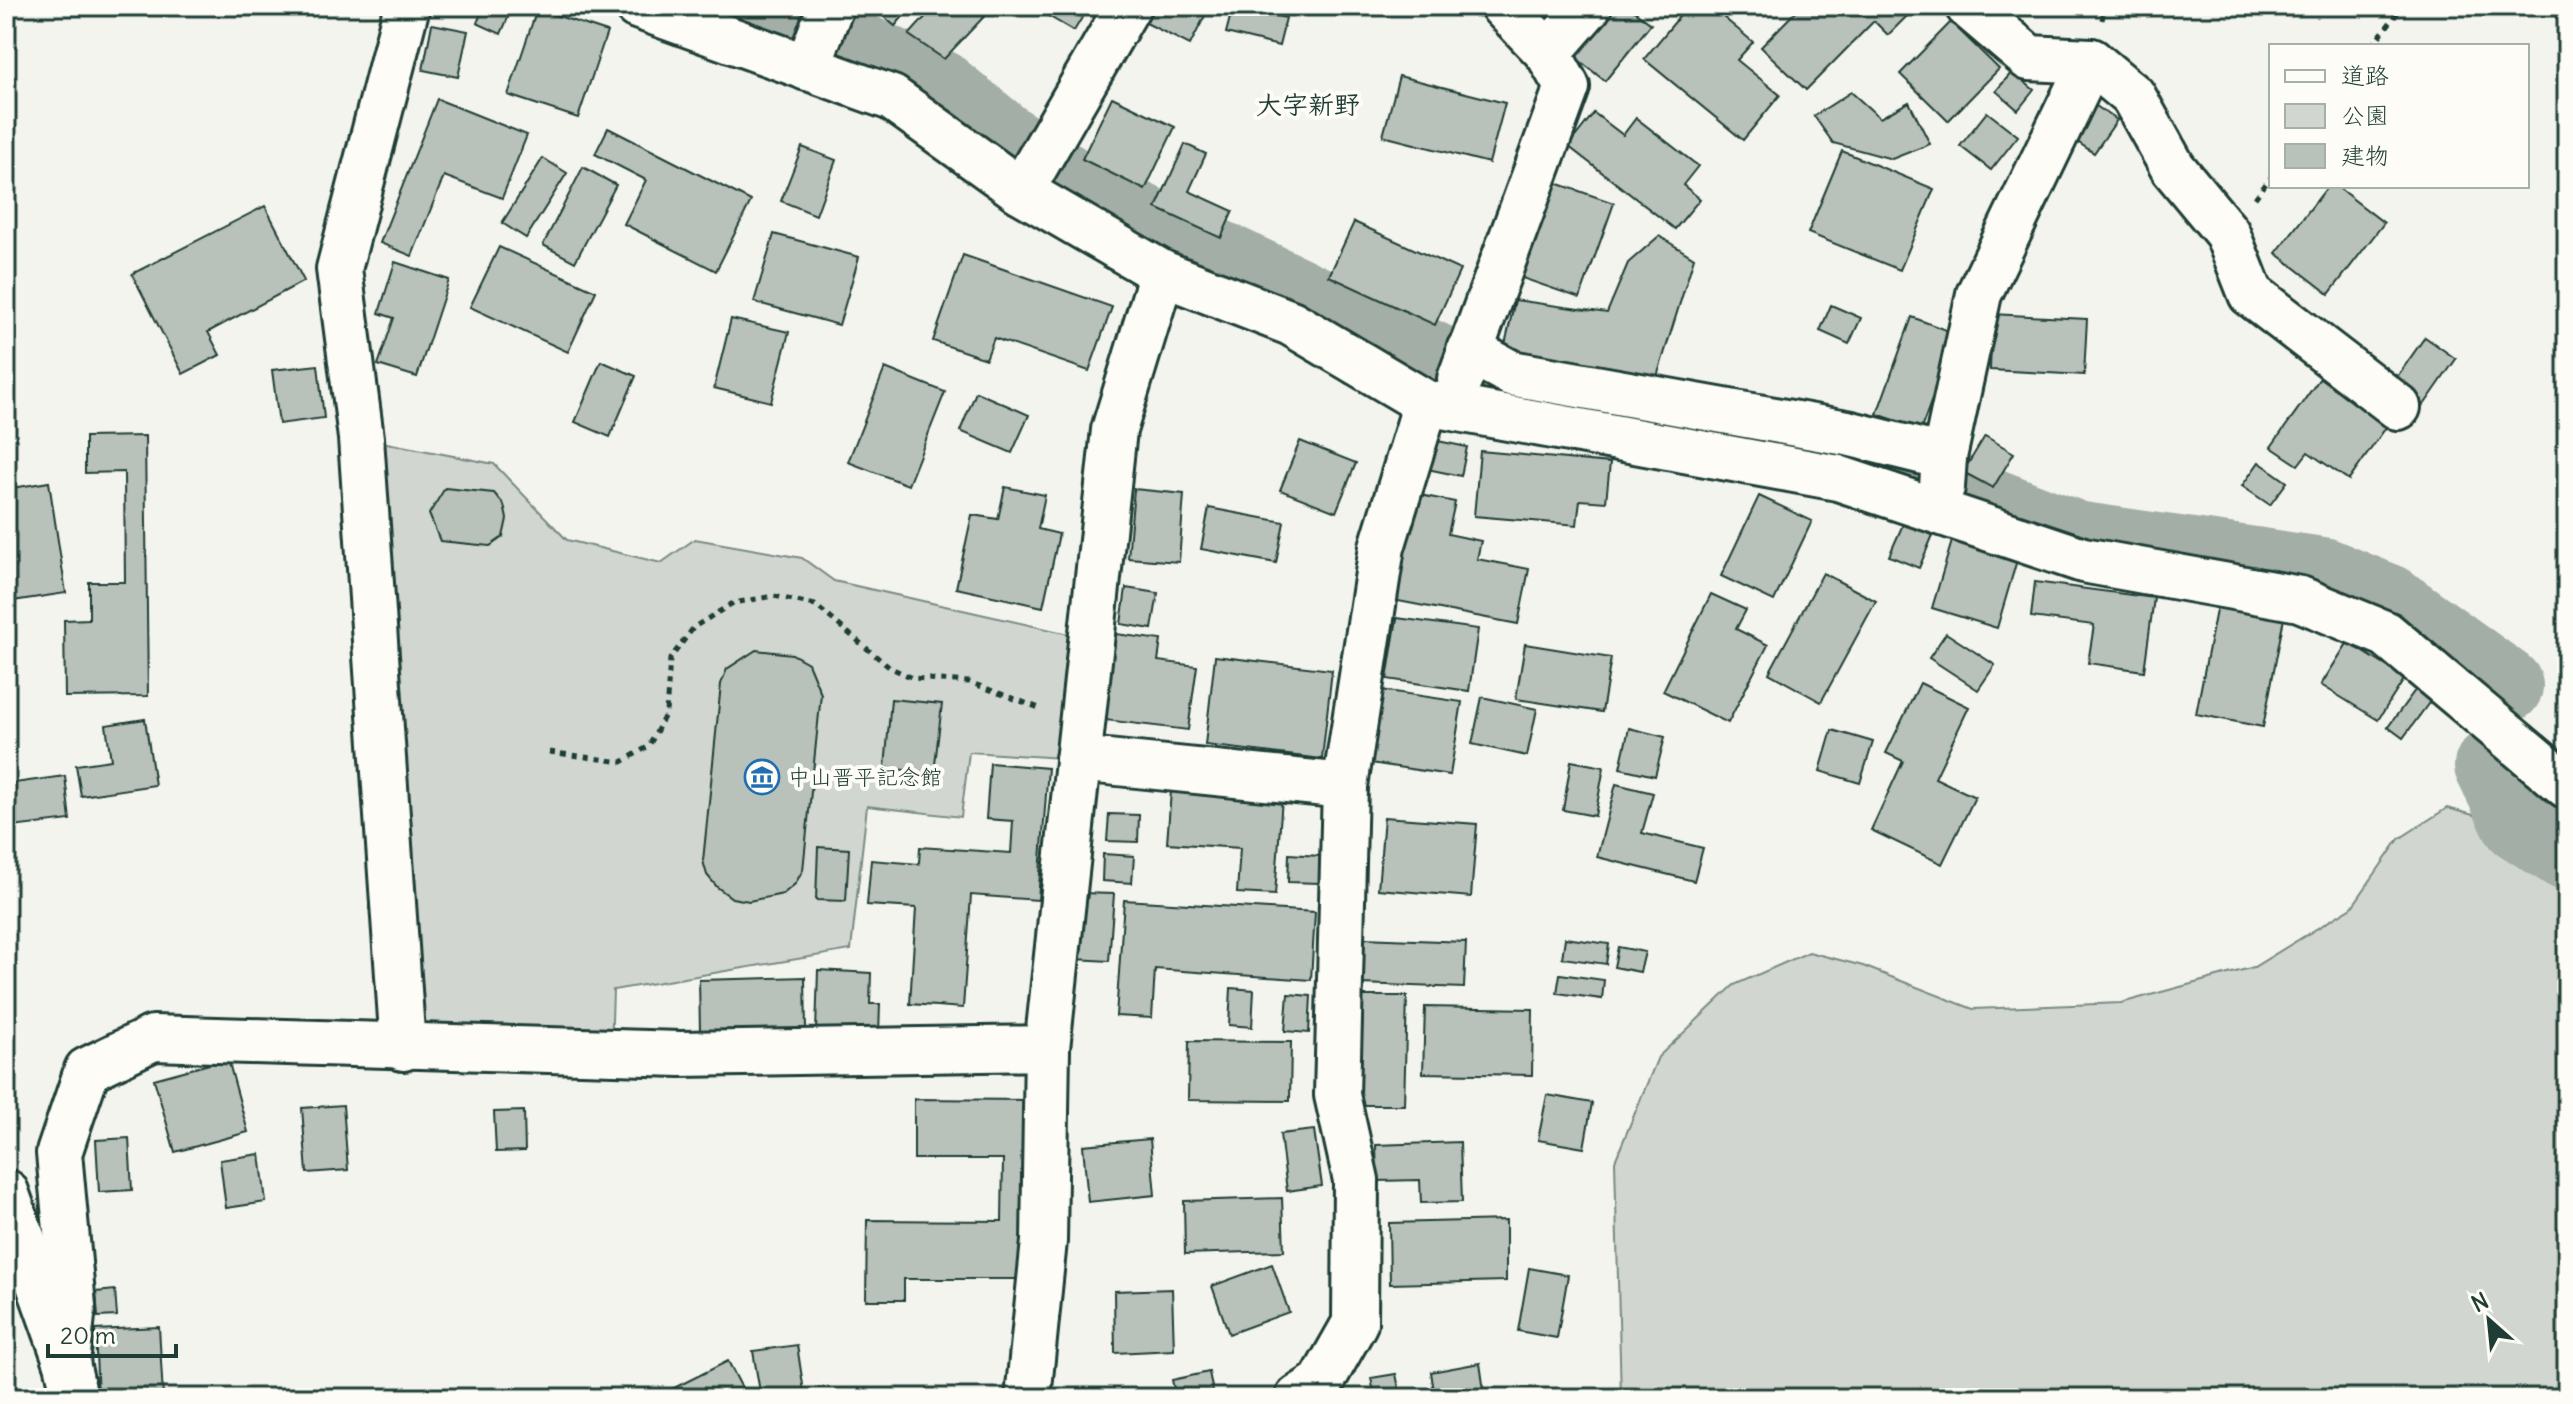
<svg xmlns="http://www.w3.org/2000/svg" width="2573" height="1404" viewBox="0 0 2573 1404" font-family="Delius,'Klee One',sans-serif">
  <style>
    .green { fill: #d1d6d1; stroke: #788a82; stroke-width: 2 }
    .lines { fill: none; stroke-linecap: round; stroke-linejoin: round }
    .river { stroke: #a3aea7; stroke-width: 76 }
    .building { fill: #b9c1bb; stroke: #1f3d34; stroke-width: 2 }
    .minor-casing { stroke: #1f3d34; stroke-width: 50 }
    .path { stroke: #1f3d34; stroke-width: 5; stroke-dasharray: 6 6; stroke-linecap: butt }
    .minor { stroke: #fdfcf7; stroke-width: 44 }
    .labels { text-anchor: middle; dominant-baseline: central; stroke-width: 8; stroke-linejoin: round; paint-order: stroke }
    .poi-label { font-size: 22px; fill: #1f3d34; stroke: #fdfcf7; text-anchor: start }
    .quarter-label { font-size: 26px; font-weight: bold; fill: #1f3d34; stroke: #fdfcf7 }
  </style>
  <rect width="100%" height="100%" fill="#f4f4ef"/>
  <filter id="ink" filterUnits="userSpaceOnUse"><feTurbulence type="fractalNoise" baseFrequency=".0125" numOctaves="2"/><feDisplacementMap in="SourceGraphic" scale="16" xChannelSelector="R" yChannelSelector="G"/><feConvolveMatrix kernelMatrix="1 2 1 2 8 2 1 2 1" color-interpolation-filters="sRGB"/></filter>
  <g filter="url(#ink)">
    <!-- green -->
    <g class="green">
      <path d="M361 438 494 464 567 540 661 563 695 539 802 558 834 581 1091 639 1078 759 969 752 961 817 867 806 851 950 613 990 611 1052 403 1048Z"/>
      <path d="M2447 808 2496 821 2567 883V1398H1621L1615 1161 1658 1057 1734 985 1809 952 1863 966 1973 1009 2121 1003 2254 967 2352 907 2399 839Z"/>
    </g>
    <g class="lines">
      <!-- river -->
      <g class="river">
        <path d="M749 6 797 22 937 86 1002 139 1086 195 1497 390 1784 444 1917 477 2076 539 2323 575 2390 603 2505 686"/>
        <path d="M2492 766 2520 823 2567 853"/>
      </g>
    </g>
    <!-- building -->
    <g class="building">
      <path d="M484 6H513L501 34 477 23Z"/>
      <path d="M871 6H912L895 26Z"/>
      <path d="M935 6H994L944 59 909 35Z"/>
      <path d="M1031 6H1089L1074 31Z"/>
      <path d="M1155 6H1210L1190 45 1146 23Z"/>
      <path d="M1233 6 1286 18 1279 46 1226 33Z"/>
      <path d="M1616 6H1628L1651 24 1605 81 1575 57Z"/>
      <path d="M1688 6H1710L1753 42 1737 60 1780 95 1743 140 1644 59Z"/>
      <path d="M1801 6H1917L1888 35 1874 21 1806 90 1761 47Z"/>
      <path d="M537 9 607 32 578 118 508 95Z"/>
      <path d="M1951 22 1999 69 1948 121 1900 74Z"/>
      <path d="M432 24 468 31 458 77 423 70Z"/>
      <path d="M2012 72 2034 90 2018 110 1996 91Z"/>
      <path d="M1399 76 1505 103 1489 163 1383 136Z"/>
      <path d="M1851 92 1880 118 1909 102 1930 144 1892 159 1833 143 1814 116Z"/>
      <path d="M1112 97 1175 127 1145 190 1082 159Z"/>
      <path d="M437 99 527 135 502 198 444 176 412 256 380 243Z"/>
      <path d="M2093 104 2117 120 2094 153 2070 137Z"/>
      <path d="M1987 112 2018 136 1991 170 1960 146Z"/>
      <path d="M1594 113 1623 135 1636 118 1698 166 1683 185 1700 199 1675 229 1568 146Z"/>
      <path d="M608 128 751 201 716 271 624 224 646 180 595 154Z"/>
      <path d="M1185 144 1206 154 1189 191 1233 211 1221 238 1156 208Z"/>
      <path d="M802 147 836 160 816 215 781 201Z"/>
      <path d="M1842 151 1934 189 1900 270 1808 233Z"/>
      <path d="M543 158 567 173 526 238 502 223Z"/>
      <path d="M583 167 616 185 575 262 543 245Z"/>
      <path d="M1556 183 1614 203 1580 298 1522 278Z"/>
      <path d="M2328 186H2336L2384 223 2329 294 2276 253Z"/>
      <path d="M265 206 304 281 208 332 220 355 183 374 132 274Z"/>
      <path d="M1354 222 1460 270 1435 325 1329 276Z"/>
      <path d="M774 234 859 257 839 325 754 302Z"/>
      <path d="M1659 236 1694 258 1655 383 1502 358 1515 300 1607 313 1628 263Z"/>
      <path d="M499 247 596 291 568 352 470 307Z"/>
      <path d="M963 255 1112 307 1089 371 994 338 986 359 933 341Z"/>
      <path d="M395 262 449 280 417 377 378 365 394 318 379 313Z"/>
      <path d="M1831 305 1861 318 1849 344 1820 331Z"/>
      <path d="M1992 314 2087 319 2084 375 1990 370Z"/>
      <path d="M1912 317 1956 334 1921 429 1877 414Z"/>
      <path d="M731 319 789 332 771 402 714 388Z"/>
      <path d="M2425 337 2456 359 2424 405 2392 384Z"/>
      <path d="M601 361 636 376 610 437 575 422Z"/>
      <path d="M318 365 324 418 279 424 272 370Z"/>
      <path d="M885 368 945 392 908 485 848 462Z"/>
      <path d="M2320 378 2387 426 2349 480 2308 452 2298 465 2271 447Z"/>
      <path d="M976 392 1029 415 1012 453 960 431Z"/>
      <path d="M145 436 148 696 65 697 64 620 89 619V582H125L124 472 85 473V437Z"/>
      <path d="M1985 436 2014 453 1993 488 1963 472Z"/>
      <path d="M1433 440 1467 447 1461 476 1427 469Z"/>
      <path d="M1300 441 1356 463 1336 512 1280 490Z"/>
      <path d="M1480 451 1610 463 1606 502 1580 500 1577 525 1474 516Z"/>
      <path d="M2259 462 2287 482 2270 505 2242 486Z"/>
      <path d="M49 482 66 593 6 602V489Z"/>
      <path d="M1005 487 1045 495 1038 529 1059 534 1043 607 956 588 972 515 998 519Z"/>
      <path d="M445 488 494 493 504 505 507 519 503 537 490 546 440 541 429 514Z"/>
      <path d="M1134 489 1184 494 1179 562 1128 558Z"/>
      <path d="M1415 494 1455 502 1448 534 1481 541 1477 559 1529 569 1518 624 1393 600Z"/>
      <path d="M1759 496 1812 521 1774 601 1721 576Z"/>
      <path d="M1209 508 1284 522 1276 563 1201 549Z"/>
      <path d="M1904 522 1933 535 1919 568 1889 556Z"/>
      <path d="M1952 541 2017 560 1997 628 1932 608Z"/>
      <path d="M1823 573 1876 601 1821 702 1769 673Z"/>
      <path d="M2035 582 2154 598 2144 671 2088 663 2094 625 2031 617Z"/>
      <path d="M1126 588 1158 593 1152 629 1121 624Z"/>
      <path d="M1711 594 1746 610 1736 629 1768 645 1728 723 1663 691Z"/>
      <path d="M2217 605 2284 618 2263 727 2196 714Z"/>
      <path d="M1397 618 1478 629 1469 691 1387 679Z"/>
      <path d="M1946 633 1995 665 1978 690 1929 658Z"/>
      <path d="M1116 634 1161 640 1158 661 1197 666 1188 730 1105 720Z"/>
      <path d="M2348 642 2405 678 2378 720 2321 685Z"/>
      <path d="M1525 644 1611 658 1602 712 1516 699Z"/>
      <path d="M756 650 792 654 808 663 821 694 803 870 795 884 783 894 749 901 732 898 717 887 707 875 703 861 721 684 727 669Z"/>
      <path d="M1215 656 1332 670 1322 759 1205 745Z"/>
      <path d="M1920 683 1969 707 1935 778 1975 797 1942 864 1871 830 1903 761 1886 753Z"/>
      <path d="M2416 689 2431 700 2403 738 2388 727Z"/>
      <path d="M1381 690 1462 702 1450 775 1370 763Z"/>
      <path d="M1482 697 1537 709 1527 756 1472 744Z"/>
      <path d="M891 699 942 704 934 773 885 768Z"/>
      <path d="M145 719 155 785 81 796 76 765 111 760 106 725Z"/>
      <path d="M1629 728 1665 737 1655 776 1620 768Z"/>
      <path d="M1832 730 1873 742 1860 783 1820 771Z"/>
      <path d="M1571 761 1604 767 1595 816 1563 810Z"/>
      <path d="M990 763 1048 768 1038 900 971 895 963 1008 910 1004 916 908 867 905 871 860 919 864 920 847 1011 853 1013 821 986 819Z"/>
      <path d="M65 776 70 820 13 827 7 784Z"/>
      <path d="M1616 784 1653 793 1642 833 1703 848 1694 881 1597 857Z"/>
      <path d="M1171 791 1282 798 1275 895 1237 893 1240 848 1167 843Z"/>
      <path d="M1109 814 1139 815 1138 842 1107 841Z"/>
      <path d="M1384 817 1477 824 1471 897 1378 889Z"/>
      <path d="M818 847 849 849 846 901 816 900Z"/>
      <path d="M1103 854 1134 856 1132 883 1102 881Z"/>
      <path d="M1289 854 1320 856 1319 883 1288 882Z"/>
      <path d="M1080 893 1114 894 1109 961 1076 959Z"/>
      <path d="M1124 900 1315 912 1311 980 1155 969 1152 1018 1116 1016Z"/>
      <path d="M1363 938 1466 942 1464 988 1361 984Z"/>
      <path d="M1565 938 1609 944 1606 964 1562 958Z"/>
      <path d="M1618 947 1645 952 1640 972 1614 967Z"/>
      <path d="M818 970 871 973 870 1004H880L879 1034 816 1031Z"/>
      <path d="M1560 974 1604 980 1602 999 1557 993Z"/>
      <path d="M805 977 806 1029 700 1031 699 980Z"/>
      <path d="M1231 988 1254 990 1252 1027 1229 1025Z"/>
      <path d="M1288 994 1311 996 1309 1033 1285 1031Z"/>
      <path d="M1363 996H1407L1404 1105H1360Z"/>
      <path d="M1425 1007 1533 1009 1532 1075 1423 1073Z"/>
      <path d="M1189 1041 1291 1042 1290 1101 1188 1100Z"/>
      <path d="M228 1059 248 1132 175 1152 154 1079Z"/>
      <path d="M1547 1095 1592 1103 1584 1148 1538 1140Z"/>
      <path d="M914 1099 1029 1100 1027 1279H904V1300H866L867 1220 1002 1221 1003 1159H914Z"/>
      <path d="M343 1105 348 1170 307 1173 302 1108Z"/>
      <path d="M524 1111 525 1151 496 1152 494 1112Z"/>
      <path d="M1314 1130 1322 1186 1287 1191 1280 1134Z"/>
      <path d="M129 1138 132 1190 99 1192 96 1140Z"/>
      <path d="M1150 1139 1155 1195 1088 1202 1083 1145Z"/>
      <path d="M1460 1142 1462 1202 1421 1203 1420 1180 1377 1181 1376 1145Z"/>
      <path d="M260 1154 266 1202 226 1208 220 1160Z"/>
      <path d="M1282 1198 1284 1251 1185 1254 1184 1201Z"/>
      <path d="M1506 1220V1281L1390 1284 1389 1223Z"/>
      <path d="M1272 1264 1289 1312 1229 1334 1212 1286Z"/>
      <path d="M1529 1268 1568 1275 1557 1338 1518 1331Z"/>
      <path d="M1172 1289 1174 1350 1115 1353 1114 1291Z"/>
      <path d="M115 1290 117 1316 98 1317 96 1292Z"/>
      <path d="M159 1327 163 1396 98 1398 95 1330Z"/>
      <path d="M797 1345 805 1398H761L753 1351Z"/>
      <path d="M728 1361 747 1398H654Z"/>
      <path d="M1480 1363 1485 1398H1435L1431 1372Z"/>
      <path d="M1209 1372 1214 1398H1176L1172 1380Z"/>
      <path d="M1396 1374 1401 1398H1375L1371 1378Z"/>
    </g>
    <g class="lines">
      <!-- minor casing -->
      <g class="minor-casing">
        <g id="minor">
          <path d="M637 6 892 98 1021 191 1162 273 1114 430 1047 1048 1044 1241 1028 1398"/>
          <path d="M1503 6 1548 53 1589 6"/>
          <path d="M1968 6 2029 58 2091 61 2133 96 2173 168 2227 233 2251 294 2398 407"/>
          <path d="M807 68 831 6"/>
          <path d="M1021 191 1128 6"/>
          <path d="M1162 273 1291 323 1426 403 1838 478 2083 560 2300 599 2386 634 2567 786"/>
          <path d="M1469 350 1511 373 1847 433 1944 457"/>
          <path d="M1460 379 1567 87 1548 53"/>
          <path d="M1942 487 1944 457 1979 294 2091 61"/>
          <path d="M1078 759 1345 786"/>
          <path d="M403 1048 361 438 339 269 407 6"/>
          <path d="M6 1192 67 1363 75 1398"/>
          <path d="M67 1363 73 1306 59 1153 87 1070 153 1038 680 1054 1047 1048"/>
          <path d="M1298 1398 1321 1383 1355 1323 1356 1180 1337 1095 1345 786 1382 547 1426 403"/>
        </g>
      </g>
      <!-- path -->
      <g class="path">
        <path d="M2102 20 2105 6"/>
        <path d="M2372 46 2403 6"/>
        <path d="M2255 198 2271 177"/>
        <path d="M549 752 622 762 649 746 666 713 670 659 694 627 733 603 774 596 815 605 889 667 913 678 969 682 1042 709"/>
      </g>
      <!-- minor -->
      <use href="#minor" class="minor"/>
    </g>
  </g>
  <!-- icons -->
  <defs>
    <g id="museum-ring" transform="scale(1.8)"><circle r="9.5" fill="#fdfcf7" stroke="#1f6fb2" stroke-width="1.5"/><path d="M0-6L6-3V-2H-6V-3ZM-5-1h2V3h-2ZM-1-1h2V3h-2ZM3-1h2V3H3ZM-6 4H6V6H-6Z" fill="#1f6fb2"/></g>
  </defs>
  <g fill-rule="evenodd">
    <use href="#museum-ring" x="762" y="777"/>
  </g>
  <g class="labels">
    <!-- poi labels -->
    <g class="poi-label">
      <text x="788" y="777">中山晋平記念館</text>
    </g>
    <!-- quarter labels -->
    <g class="quarter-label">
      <text x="1308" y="104">大字新野</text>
    </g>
  </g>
  <!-- margin -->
  <rect width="2573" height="1404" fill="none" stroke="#fdfcf7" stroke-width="32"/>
  <rect x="16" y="16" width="2541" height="1372" fill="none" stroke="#1f3d34" stroke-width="3" filter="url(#ink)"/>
  <!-- legend -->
  <rect x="2269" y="44" width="260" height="144" fill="#fdfcf7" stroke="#a4b0a9" stroke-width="2"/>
  <rect x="2285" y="70" width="40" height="12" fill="#fdfcf7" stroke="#a4b0a9" stroke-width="2"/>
  <text x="2341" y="84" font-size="24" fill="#1f3d34">道路</text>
  <rect x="2285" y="104" width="40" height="24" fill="#d1d6d1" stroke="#a4b0a9" stroke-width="2"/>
  <text x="2341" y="124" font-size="24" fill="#1f3d34">公園</text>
  <rect x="2285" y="144" width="40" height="24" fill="#b9c1bb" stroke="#a4b0a9" stroke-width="2"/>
  <text x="2341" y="164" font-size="24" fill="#1f3d34">建物</text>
  <!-- north arrow -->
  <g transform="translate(2489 1320) rotate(333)" stroke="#fdfcf7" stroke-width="6" paint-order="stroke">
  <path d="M0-6L14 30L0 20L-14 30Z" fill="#1f3d34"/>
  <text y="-12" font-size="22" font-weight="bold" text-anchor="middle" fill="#1f3d34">N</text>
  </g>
  <!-- scale -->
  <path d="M48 1344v12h128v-12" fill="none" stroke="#1f3d34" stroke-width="4"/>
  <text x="60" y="1344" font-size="24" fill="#1f3d34" stroke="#fdfcf7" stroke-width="6" paint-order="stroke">20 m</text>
</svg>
